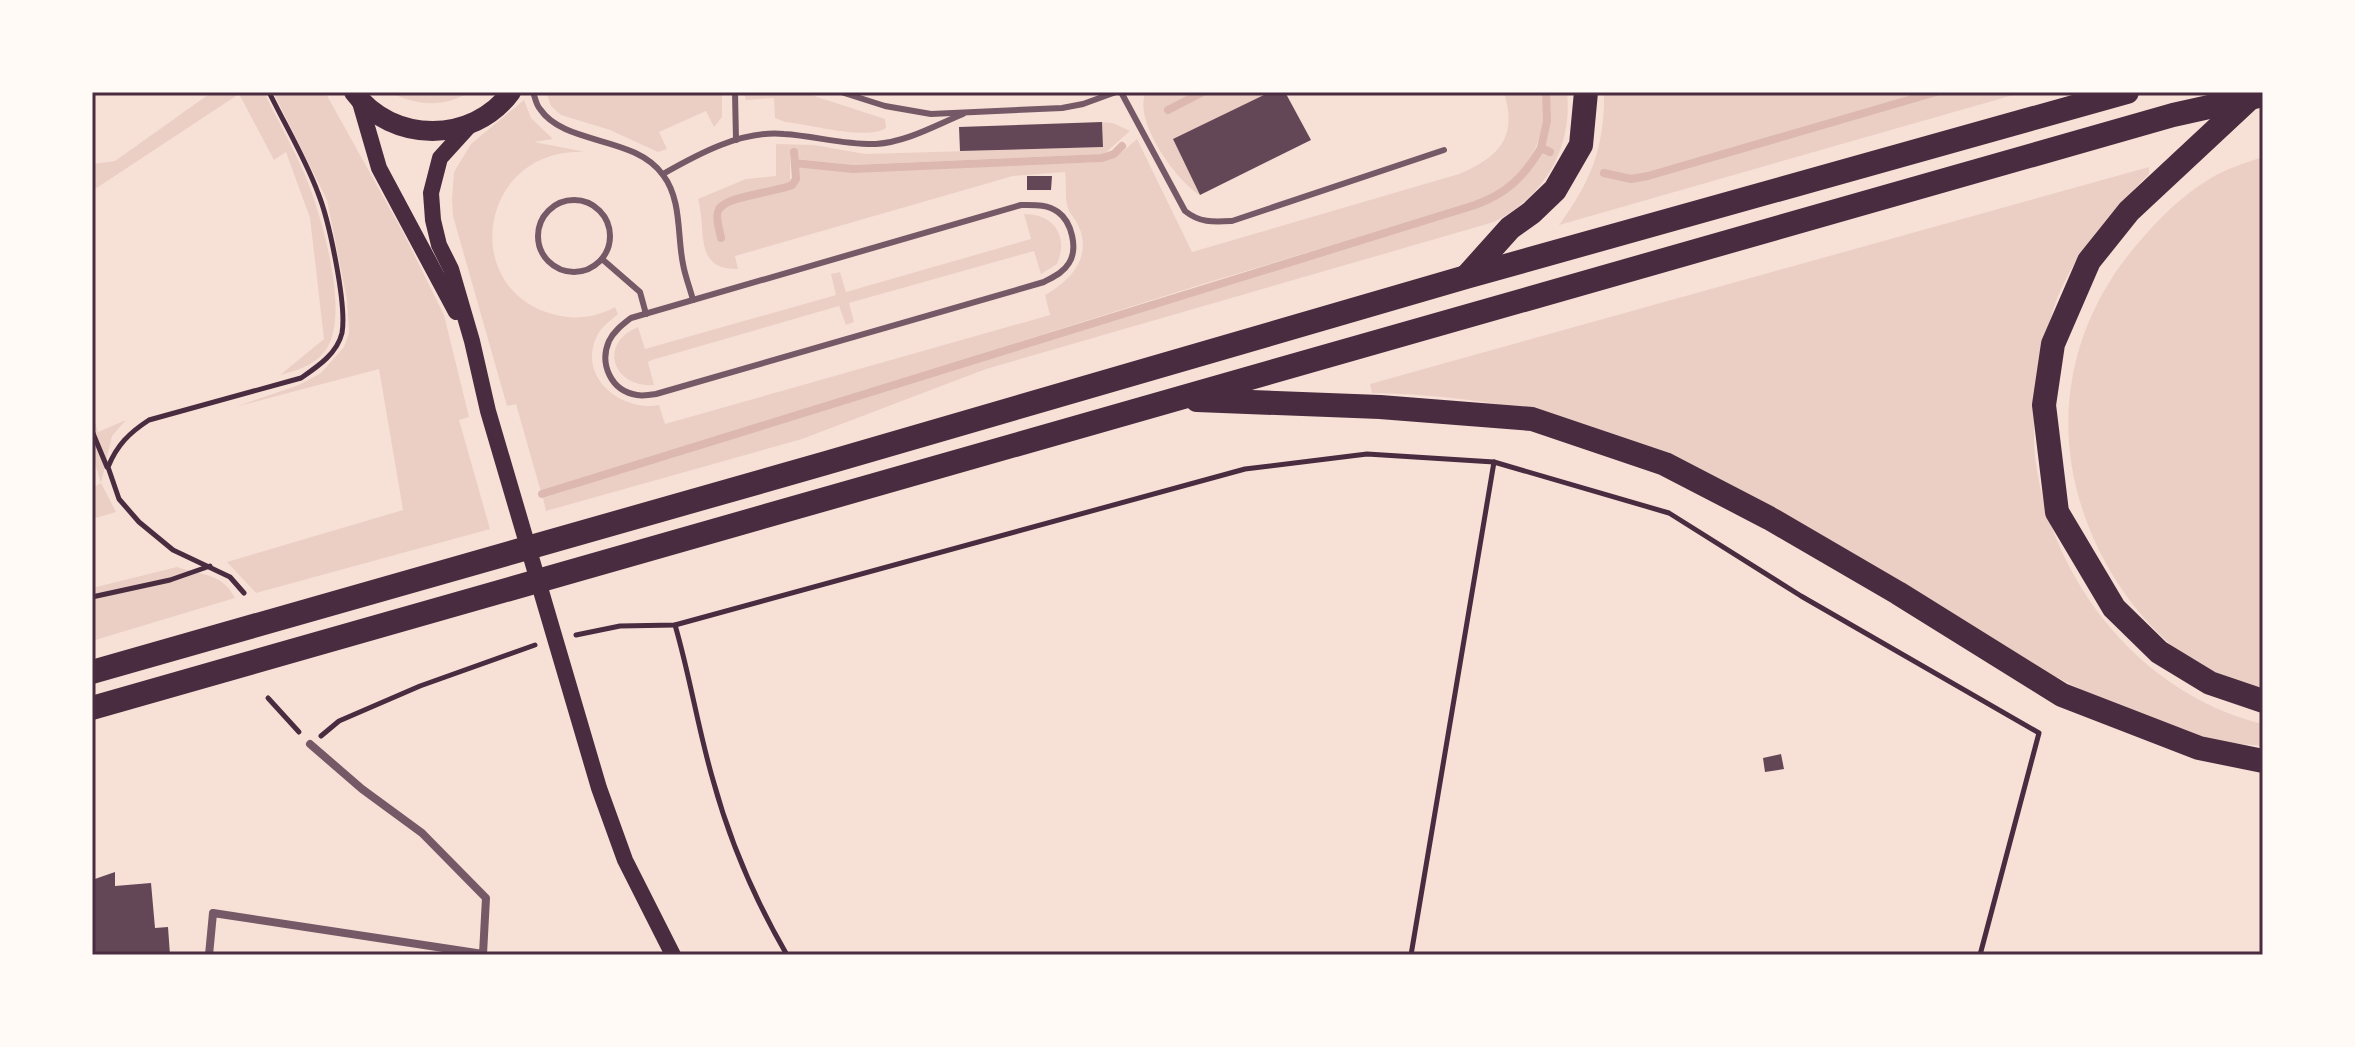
<svg xmlns="http://www.w3.org/2000/svg" width="2355" height="1047" viewBox="0 0 2355 1047" font-family="'DejaVu Sans',sans-serif">
  <style>
    .green { fill: #ebcfc5 }
    .lines { fill: none; stroke-linecap: round; stroke-linejoin: round }
    .stream { stroke: #dcb8b0; stroke-width: 8 }
    .building { fill: #644757 }
    .path { stroke: #4a2c40; stroke-width: 5 }
    .service { stroke: #755966; stroke-width: 6 }
    .minor { stroke: #755966; stroke-width: 8 }
    .secondary { stroke: #4a2c40; stroke-width: 16 }
    .primary { stroke: #4a2c40; stroke-width: 20 }
    .motorway { stroke: #4a2c40; stroke-width: 24 }
    .neatline { fill: none; stroke: #4a2c40; stroke-width: 3 }
  </style>
  <rect width="100%" height="100%" fill="#f7e1d7"/>
  <!-- green -->
  <g class="green">
    <path d="M212 92H264C277 119 293 147 305 175 321 213 350 312 327 348 316 365 299 370 280 375L324 339 310 218 286 152 274 160 239 94 92 191V164L115 161Z"/>
    <path d="M273 92H325L404 234 444 315 469 417 459 420 490 529 256 593 227 562 403 510 379 369 235 407 299 385 321 373 344 347 349 333 347 300 327 200Z"/>
    <path d="M390 92H469C445 108 415 106 390 92Z"/>
    <path d="M546 92H722V117L714 127 706 111 659 132 667 149 658 152 610 130 561 115 551 106Z"/>
    <path d="M744 92H802L885 119 886 128C867 141 809 124 785 122L775 118 774 98 746 100Z"/>
    <path d="M1146 92H1197L1167 108 1169 112 1207 92H1270L1174 139 1200 195C1176 181 1132 119 1146 92Z"/>
    <path d="M1504 92H1544C1549 139 1526 178 1485 199L1206 283 541 492 516 404 507 406 453 216 452 199 454 172 471 144 524 100 531 118 553 139 534 142 586 152C477 147 458 292 556 315 576 320 597 317 615 307L618 314C610 321 601 327 597 336 577 377 621 412 659 405L665 424 1050 315 1045 295C1070 281 1092 258 1079 227 1077 221 1072 216 1069 211 1064 200 1067 183 1065 172L1013 176 735 256 738 269C693 270 707 231 698 199L746 179 776 176V144L814 145 865 154 1103 147 1102 122 1113 123 1130 131 1104 154 852 165 798 159V152H790V184L746 194 714 208 713 215 718 238 724 237 720 215 722 209 748 199 792 188 797 181V165L848 171 1100 162 1121 153 1137 139 1192 252 1459 174C1499 157 1518 138 1504 92Z"/>
    <path d="M1550 92H1567C1573 149 1544 196 1494 222L986 369 802 439 546 511 543 498 947 369 1492 202C1514 189 1530 174 1542 151L1550 153 1552 149 1545 146 1550 124Z"/>
    <path d="M1604 92H2024L1559 225C1591 182 1605 146 1604 92Z"/>
    <path d="M2263 157V693C2237 683 2209 673 2186 657 2159 637 2135 610 2117 582 2046 470 2052 341 2140 241 2162 215 2188 190 2218 174 2232 167 2248 162 2263 157Z"/>
    <path d="M2149 167V174C2117 206 2087 239 2066 279 2051 306 2046 337 2041 367 2036 399 2031 431 2036 464 2053 583 2142 695 2263 724V746L2219 742 2178 730 2084 691 1534 411C1480 400 1427 394 1372 393L1370 384Z"/>
    <path d="M1024 214C1054 214 1069 236 1057 264L1041 274 1034 251 849 303 854 322 846 325 839 306 652 360 648 362 654 385C612 388 598 343 638 327L645 349 836 295 831 274 840 272 846 292 1024 241 1031 239Z"/>
    <path d="M92 413 98 432 126 420 112 436 101 483 116 512 92 519V488L101 483 92 454Z"/>
    <path d="M177 567C203 576 221 572 235 598L92 641V588Z"/>
  </g>
  <g class="lines">
    <!-- stream -->
    <g class="stream">
      <path d="M1168 110 1203 92"/>
      <path d="M1541 148 1547 121 1546 92"/>
      <path d="M795 163 853 169 1102 158 1114 154 1122 146"/>
      <path d="M1604 173 1631 179 1648 176 1936 92"/>
      <path d="M721 238C720 231 715 218 718 211 723 196 778 192 792 185L796 179 794 152"/>
      <path d="M542 494 1475 205C1506 194 1524 177 1541 148L1550 152"/>
    </g>
  </g>
  <!-- building -->
  <g class="building">
    <path d="M1270 92H1285L1311 140 1200 195 1173 139Z"/>
    <path d="M1102 122 1103 147 960 151 959 127Z"/>
    <path d="M1027 176H1052L1051 190H1027Z"/>
    <path d="M1781 754 1784 769 1765 772 1763 758Z"/>
    <path d="M115 872V886L151 883 155 928 168 927 170 955H92V880Z"/>
  </g>
  <g class="lines">
    <!-- path -->
    <g class="path">
      <path d="M92 431 107 467"/>
      <path d="M244 593 230 577 173 550 139 522 119 499 108 467C117 445 129 433 149 420L301 378C317 367 337 354 342 333 347 305 329 220 318 193 305 158 285 125 269 92"/>
      <path d="M92 597 170 580 210 566"/>
      <path d="M675 625C690 676 698 729 713 780 730 842 755 900 787 955"/>
      <path d="M576 635 620 626 675 625 1245 469 1367 454 1494 462 1669 513 1801 596 2039 733 1980 955"/>
      <path d="M268 698 299 732"/>
      <path d="M321 736 339 721 420 686 535 645"/>
      <path d="M1411 955 1494 462"/>
    </g>
    <!-- service -->
    <g class="service">
      <path d="M533 92C535 97 536 105 540 109 565 146 635 135 663 175 682 200 677 235 683 264 685 276 690 288 693 300"/>
      <path d="M735 92 736 140"/>
      <path d="M841 92 885 106 931 114 1062 108 1083 104 1116 92"/>
      <path d="M1121 92 1185 211C1200 223 1213 222 1232 221L1444 150"/>
      <path d="M663 174C698 154 742 130 784 134 815 136 845 145 876 144 907 142 936 125 963 114"/>
      <circle cx="574" cy="236" r="36"/>
      <path d="M1021 205C1034 205 1047 204 1058 212 1072 222 1078 249 1069 263 1063 273 1053 277 1044 282L656 394C650 395 642 396 637 395 611 391 599 364 609 341 614 331 622 325 631 318Z"/>
      <path d="M602 259 640 292 646 314"/>
    </g>
    <!-- minor -->
    <path class="minor" d="M209 955 213 913 483 954 486 898 422 833 362 789 310 744"/>
    <!-- secondary -->
    <g class="secondary">
      <path d="M359 99 379 168 456 312"/>
      <path d="M470 125 440 158 431 193 433 220 439 245 451 269 472 341 488 411 599 788 625 860 673 955"/>
    </g>
    <!-- primary -->
    <path class="primary" d="M354 92C392 144 473 144 511 92"/>
    <!-- motorway -->
    <g class="motorway">
      <path d="M2248 100 2129 211 2089 261 2053 344 2044 405 2057 512 2114 608 2159 652 2210 683 2263 701"/>
      <path d="M1467 276 1510 228 1531 213 1555 190 1581 145 1586 92"/>
      <path d="M1197 400 1380 407 1532 419 1665 464 1769 518 1898 593 2062 695 2199 748 2263 761"/>
      <path d="M92 672 826 463 1466 277 2127 92"/>
      <path d="M92 708 2173 115 2263 95"/>
    </g>
  </g>
  <!-- border -->
  <rect width="2355" height="1047" fill="none" stroke="#fffaf5" stroke-width="188"/>
  <rect x="94" y="94" width="2167" height="859" class="neatline"/>
</svg>
